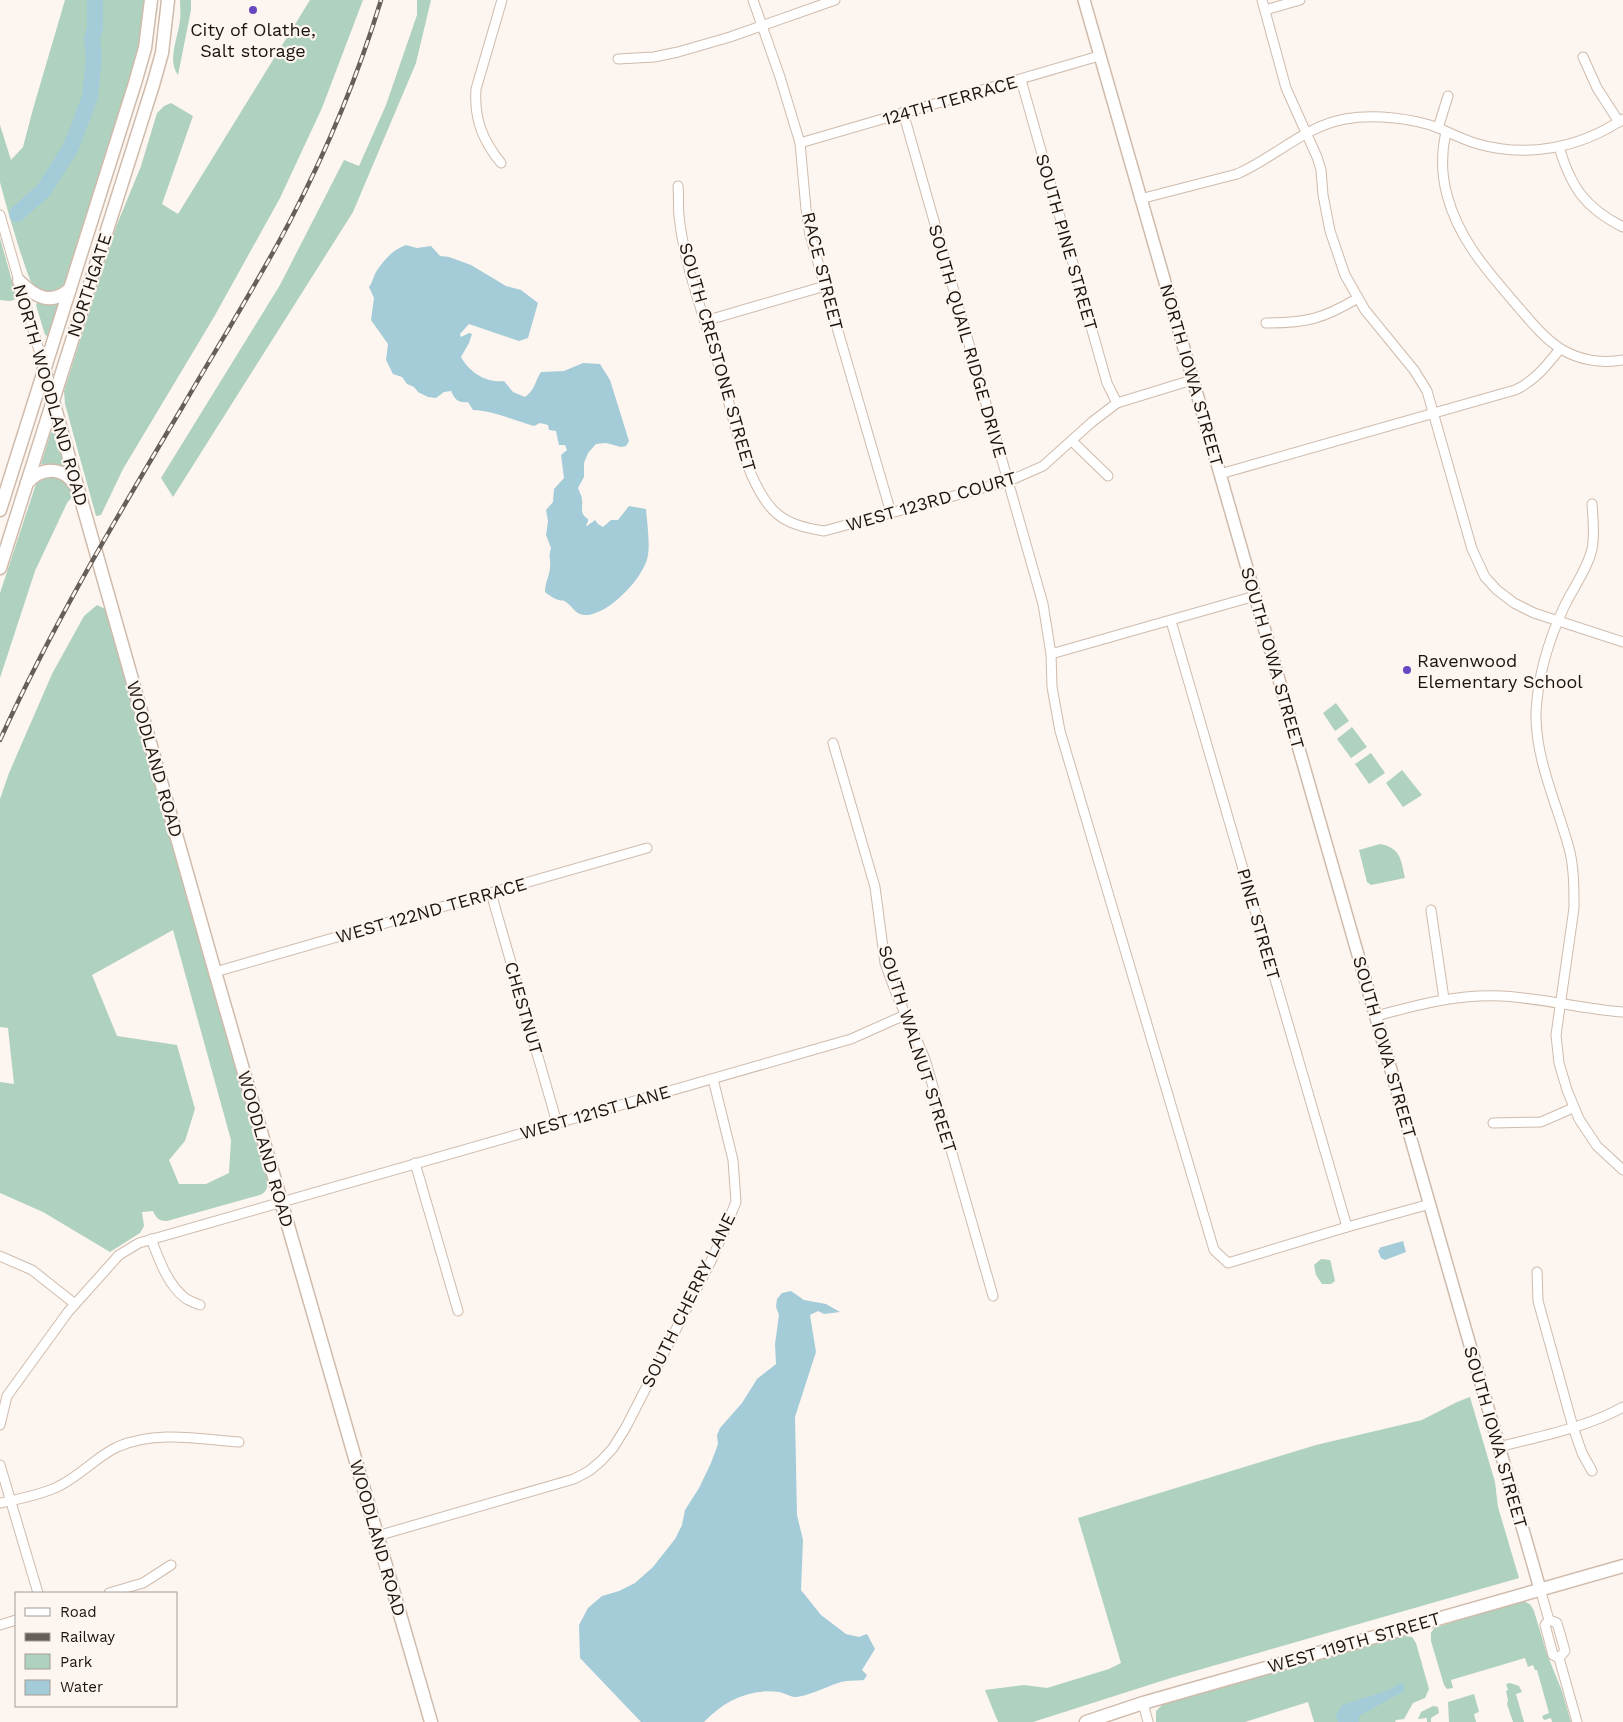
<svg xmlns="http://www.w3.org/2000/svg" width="1623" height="1722" viewBox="0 0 1623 1722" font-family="'Work Sans',sans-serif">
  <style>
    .green { fill: #afd1bf; fill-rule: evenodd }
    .water { fill: #a4ccd8 }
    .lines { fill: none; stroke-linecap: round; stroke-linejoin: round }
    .river { stroke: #a4ccd8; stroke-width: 16 }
    .minor-casing { stroke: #cfbbac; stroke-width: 11 }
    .tertiary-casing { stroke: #cfbbac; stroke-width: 14 }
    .secondary-casing { stroke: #cfbbac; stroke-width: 15 }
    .minor { stroke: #fff; stroke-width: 9 }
    .tertiary { stroke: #fff; stroke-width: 11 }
    .secondary { stroke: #fff; stroke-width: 12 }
    .rail-casing { stroke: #665e58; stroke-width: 4.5 }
    .rail { stroke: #fdf5ef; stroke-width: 2.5; stroke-dasharray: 8; stroke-linecap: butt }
    .poi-dot { fill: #6848c1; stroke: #fdf5ef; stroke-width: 2 }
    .labels { text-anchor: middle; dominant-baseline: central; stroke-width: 4.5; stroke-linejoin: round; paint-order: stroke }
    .poi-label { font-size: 18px; fill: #1b140e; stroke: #fdf5ef }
    .street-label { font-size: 18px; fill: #1b140e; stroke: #fdf5ef }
  </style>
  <rect width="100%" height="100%" fill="#fdf5ef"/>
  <!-- green -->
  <g class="green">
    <path d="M65 0H146L141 43 132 77 65 284C56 291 45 296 34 287 28 282 3 195 0 182 0 165 0 142 0 125L11 160 23 147 33 109Z"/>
    <path d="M180 0H191V10L178 75C167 60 178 38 180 20 181 14 180 7 180 0Z"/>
    <path d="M310 0H363L322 108 280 198 214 317 123 469 101 515 96 516 65 404 64 391 116 227 141 166 157 113 164 106 171 103 193 116 162 204 178 214Z"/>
    <path d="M417 0H431L416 63 353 212 173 497 161 478 280 285 344 160 359 166 386 105 417 15Z"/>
    <path d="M0 238 17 299 10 301 0 300Z"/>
    <path d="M37 303 59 304 50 337 45 335 36 305Z"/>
    <path d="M51 432 55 434 64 464 63 467 41 464Z"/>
    <path d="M55 477C66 481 70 485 73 496L67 503 35 571 0 678V593L36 484 44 478Z"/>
    <path d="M97 605 105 609 268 1181C268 1187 266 1193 260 1195L167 1221C159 1221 156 1218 153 1211L142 1212 144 1226 140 1233 110 1252 43 1212 0 1193V1082L14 1084 8 1028 0 1027V799L9 773 52 674 84 616ZM173 930 231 1140 229 1173 206 1184H179L169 1160 185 1141 195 1109 177 1045 117 1036 92 975Z"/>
    <path d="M1336 703 1349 721 1335 731 1323 713Z"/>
    <path d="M1352 727 1367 747 1351 758 1337 739Z"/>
    <path d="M1371 753 1385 773 1369 784 1355 764Z"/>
    <path d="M1402 770 1422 795 1403 807 1386 783Z"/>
    <path d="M1380 844C1401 848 1401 860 1405 878L1371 885 1367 882 1359 850Z"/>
    <path d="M1321 1259 1330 1260 1331 1263 1335 1281 1331 1284H1322L1316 1275 1314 1265Z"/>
    <path d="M1470 1397 1495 1482 1498 1507 1519 1578 1174 1677 1033 1722H998L985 1690 1024 1685 1047 1688 1109 1669 1121 1663 1078 1518 1316 1445 1422 1420 1457 1402Z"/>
    <path d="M1521 1601C1528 1602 1531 1604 1534 1611L1547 1654 1562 1691 1571 1722H1552L1551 1718 1544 1720 1542 1716 1549 1713 1537 1670H1535L1533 1665 1528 1667 1525 1658 1451 1680 1453 1688 1447 1689 1444 1685 1431 1641V1633L1434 1628Z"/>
    <path d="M1404 1636 1412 1637 1416 1643 1429 1689 1425 1698 1413 1703 1404 1719 1396 1720 1395 1722H1314L1308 1702 1245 1722H1156V1711L1163 1704Z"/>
    <path d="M1510 1683 1519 1686 1522 1692 1516 1694 1524 1722H1513L1507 1704 1508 1700 1506 1691 1508 1690 1506 1684Z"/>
    <path d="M1474 1694 1479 1712 1474 1714 1476 1722H1449L1448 1702Z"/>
    <path d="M1433 1706 1438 1707 1439 1713 1431 1718V1722H1427V1718L1418 1719 1421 1712Z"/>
  </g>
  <!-- water -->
  <g class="water">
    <path d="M406 245 417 248 431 246 440 256 449 257 471 265 506 286 521 290 538 303 528 338 519 341 469 324 460 334 461 337 469 333 472 334 469 343 461 357C470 373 486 383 504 381L513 392 525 397C535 390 534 383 541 372L564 371 583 363 600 364 610 380 629 441 626 446 621 447 606 443 596 444 588 453 584 463V477L578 488C579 491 582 496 582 500 583 508 579 513 588 519V522L586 525 587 526 595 520 598 524 603 527 611 520H618L629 506 646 509C647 522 650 542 648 555 645 577 607 617 584 615 575 614 573 607 566 602 560 598 565 602 559 600 554 599 549 595 545 592 545 583 549 577 550 568 551 559 548 559 551 548L546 535 548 521 546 510 553 502 554 489 564 478 561 455 567 450 565 445H559L556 431 549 430 548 425 540 423 534 426C513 420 494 411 473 410L468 402C458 403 455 400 451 391L444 392 436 398 428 397 418 392 414 387 407 384 402 377 393 374 386 360 388 344 371 320 374 298 369 287C373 282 373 277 376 272 383 261 393 249 406 245Z"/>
    <path d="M1403 1241 1406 1252 1385 1260 1381 1258 1378 1251 1381 1247H1382Z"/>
    <path d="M791 1291 804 1300 826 1304 840 1312 824 1314 818 1311 810 1315 816 1352 795 1417 797 1515 803 1540 801 1590 821 1615 846 1634 859 1637 867 1634 875 1649 862 1670 867 1675 864 1680C857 1681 848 1680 841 1682 828 1686 807 1697 794 1697 789 1696 784 1693 779 1692 749 1688 724 1701 704 1722H641L580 1658 579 1625 588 1608 602 1596 619 1591 635 1583 653 1567 675 1539 682 1525 685 1510 699 1488 711 1463 718 1444 717 1435 720 1428 742 1403 757 1379 776 1364 775 1344 779 1315 776 1307 777 1299 782 1293Z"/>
    <path d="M1401 1683 1404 1685V1691L1359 1716V1722H1338L1336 1715 1342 1705 1389 1690Z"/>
  </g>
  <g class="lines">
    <!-- river -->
    <path class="river" d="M17 214 44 190 71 147 90 97 94 58 92 39 95 28V0"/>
    <!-- minor casing -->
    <g class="minor-casing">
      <g id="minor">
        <path d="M753 0 780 77 800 143 806 209 810 235 891 513"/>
        <path d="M1262 0 1286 88 1317 157 1321 170 1323 195 1330 231 1345 275 1365 310 1414 370 1427 391 1472 549 1485 577 1497 590 1514 603 1534 613 1623 642"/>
        <path d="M1265 10 1300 0"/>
        <path d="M1583 57 1597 88 1619 122"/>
        <path d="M618 59 654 57 678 52 730 37 835 0"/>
        <path d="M1021 80 1107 383 1117 403"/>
        <path d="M903 112 1043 604 1051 654 1052 687 1060 731 1214 1250 1228 1263 1347 1227 1430 1204"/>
        <path d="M1438 128 1448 96"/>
        <path d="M1446 132C1441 154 1441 173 1447 195 1459 241 1490 274 1520 309 1532 323 1545 339 1561 349 1579 360 1602 364 1623 360"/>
        <path d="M800 143 1099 56"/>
        <path d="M1559 147C1571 187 1585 208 1623 227"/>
        <path d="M501 163C482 140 474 118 476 89L502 0"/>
        <path d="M678 186C679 196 678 206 679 216 685 271 707 324 722 377 733 416 745 480 773 510 786 524 806 528 824 531L1009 481 1043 466 1092 422 1117 403 1192 380"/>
        <path d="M1140 199 1237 174C1274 158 1305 126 1345 119 1374 114 1412 118 1439 128 1452 134 1464 140 1478 144 1527 158 1580 148 1623 119"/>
        <path d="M0 215 44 368"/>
        <path d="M705 321 825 286"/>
        <path d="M1266 323C1306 323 1323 319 1358 298"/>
        <path d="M1072 441 1108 476"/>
        <path d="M1220 474 1515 390C1535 381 1547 365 1560 349"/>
        <path d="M1592 504C1593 519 1595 534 1592 549 1587 570 1573 588 1564 607 1549 639 1538 677 1536 712 1535 759 1557 804 1569 848 1574 867 1574 888 1574 908L1556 1035 1559 1063 1567 1090 1579 1119 1597 1146 1623 1170"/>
        <path d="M1171 621 1347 1227"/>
        <path d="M1051 654 1255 596"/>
        <path d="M833 743 875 887 885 963 896 993 925 1059 993 1296"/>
        <path d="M491 893 557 1123"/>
        <path d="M1431 910 1444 999"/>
        <path d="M215 972 647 848"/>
        <path d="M1376 1016C1417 1005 1457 994 1501 996 1542 998 1582 1009 1623 1012"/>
        <path d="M1493 1123 1541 1122 1573 1108"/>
        <path d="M415 1163 458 1311"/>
        <path d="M151 1239C159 1259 167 1284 185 1298 189 1301 195 1303 200 1305"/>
        <path d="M0 1256 32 1270 75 1304"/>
        <path d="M1537 1272 1538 1301 1573 1427 1582 1453 1592 1471"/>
        <path d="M0 1425 7 1396 68 1312 119 1255 139 1243 851 1039 905 1015"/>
        <path d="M1499 1447C1540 1436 1586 1428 1623 1407"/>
        <path d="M0 1465 38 1593"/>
        <path d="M0 1503C15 1500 46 1493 59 1486 80 1476 96 1457 117 1447 156 1430 199 1439 239 1442"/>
        <path d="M377 1536 574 1479 589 1471 601 1461 613 1448 626 1427 713 1257 736 1202 733 1160 713 1079"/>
        <path d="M1540 1589 1549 1620 1545 1625 1553 1655 1559 1658 1577 1722"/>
        <path d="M109 1593 143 1583 171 1565"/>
        <path d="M1549 1620 1557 1623 1565 1651 1559 1658"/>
        <path d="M0 1625 16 1620"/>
        <path d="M1143 1703 1148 1722"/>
      </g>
    </g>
    <!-- tertiary casing -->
    <g class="tertiary-casing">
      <path id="tertiary" d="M1084 0 1540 1589"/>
    </g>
    <!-- secondary casing -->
    <g class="secondary-casing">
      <g id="secondary">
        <path d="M19 281C35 297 51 306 70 289"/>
        <path d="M44 369 215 972 431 1722"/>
        <path d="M27 483C41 467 63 466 75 485"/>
        <path d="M0 510 135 83 145 48 151 0"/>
        <path d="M0 568 153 85 162 53 168 0"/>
        <path d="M1086 1722 1143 1703 1623 1566"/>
      </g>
    </g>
    <!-- minor -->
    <use href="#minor" class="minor"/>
    <!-- tertiary -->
    <use href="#tertiary" class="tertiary"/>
    <!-- secondary -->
    <use href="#secondary" class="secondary"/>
    <!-- rail casing -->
    <g class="rail-casing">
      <path id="rail" d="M0 740C53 624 118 515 183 406 219 344 257 284 290 221 327 150 358 76 381 0"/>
    </g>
    <!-- rail -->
    <use href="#rail" class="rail"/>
  </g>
  <!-- markers -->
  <g class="poi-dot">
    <circle cx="253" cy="10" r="5"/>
    <circle cx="1407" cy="670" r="5"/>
  </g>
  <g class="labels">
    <!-- poi labels -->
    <g class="poi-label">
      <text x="253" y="29">City of Olathe,<tspan x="253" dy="21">Salt storage</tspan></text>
      <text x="1417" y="660" text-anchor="start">Ravenwood<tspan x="1417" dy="21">Elementary School</tspan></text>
    </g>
    <!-- street labels -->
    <g class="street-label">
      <text transform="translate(950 100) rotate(-16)">124TH TERRACE</text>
      <text transform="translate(1067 242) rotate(74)">SOUTH PINE STREET</text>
      <text transform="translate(823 271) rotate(76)">RACE STREET</text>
      <text transform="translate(89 285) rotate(-72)">NORTHGATE</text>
      <text transform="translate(968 341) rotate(74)">SOUTH QUAIL RIDGE DRIVE</text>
      <text transform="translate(718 357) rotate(74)">SOUTH CRESTONE STREET</text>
      <text transform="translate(1192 375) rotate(74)">NORTH IOWA STREET</text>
      <text transform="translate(51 395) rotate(74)">NORTH WOODLAND ROAD</text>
      <text transform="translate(931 501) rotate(-16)">WEST 123RD COURT</text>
      <text transform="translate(1273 658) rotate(74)">SOUTH IOWA STREET</text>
      <text transform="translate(155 759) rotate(74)">WOODLAND ROAD</text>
      <text transform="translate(431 910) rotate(-16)">WEST 122ND TERRACE</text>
      <text transform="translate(1259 924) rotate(74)">PINE STREET</text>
      <text transform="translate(524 1008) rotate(74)">CHESTNUT</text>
      <text transform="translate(1385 1047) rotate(74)">SOUTH IOWA STREET</text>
      <text transform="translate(918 1049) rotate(72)">SOUTH WALNUT STREET</text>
      <text transform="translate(595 1112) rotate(-16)">WEST 121ST LANE</text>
      <text transform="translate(266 1149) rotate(74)">WOODLAND ROAD</text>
      <text transform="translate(688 1300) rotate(-64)">SOUTH CHERRY LANE</text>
      <text transform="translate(1496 1437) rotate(74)">SOUTH IOWA STREET</text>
      <text transform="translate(378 1538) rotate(74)">WOODLAND ROAD</text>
      <text transform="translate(1354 1642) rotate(-16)">WEST 119TH STREET</text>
    </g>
  </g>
  <!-- legend -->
  <rect x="15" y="1592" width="162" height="115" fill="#fdf5ef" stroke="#a39b95"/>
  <rect x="25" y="1608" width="25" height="8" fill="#ffffff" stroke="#a39b95"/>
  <text x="60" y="1617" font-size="15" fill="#1b140e">Road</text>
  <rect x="25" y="1633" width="25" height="8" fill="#665e58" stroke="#a39b95"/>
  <text x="60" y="1642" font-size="15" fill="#1b140e">Railway</text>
  <rect x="25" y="1654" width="25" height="15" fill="#afd1bf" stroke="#a39b95"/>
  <text x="60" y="1667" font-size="15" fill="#1b140e">Park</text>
  <rect x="25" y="1680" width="25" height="15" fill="#a4ccd8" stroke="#a39b95"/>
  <text x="60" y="1692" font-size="15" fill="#1b140e">Water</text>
</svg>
